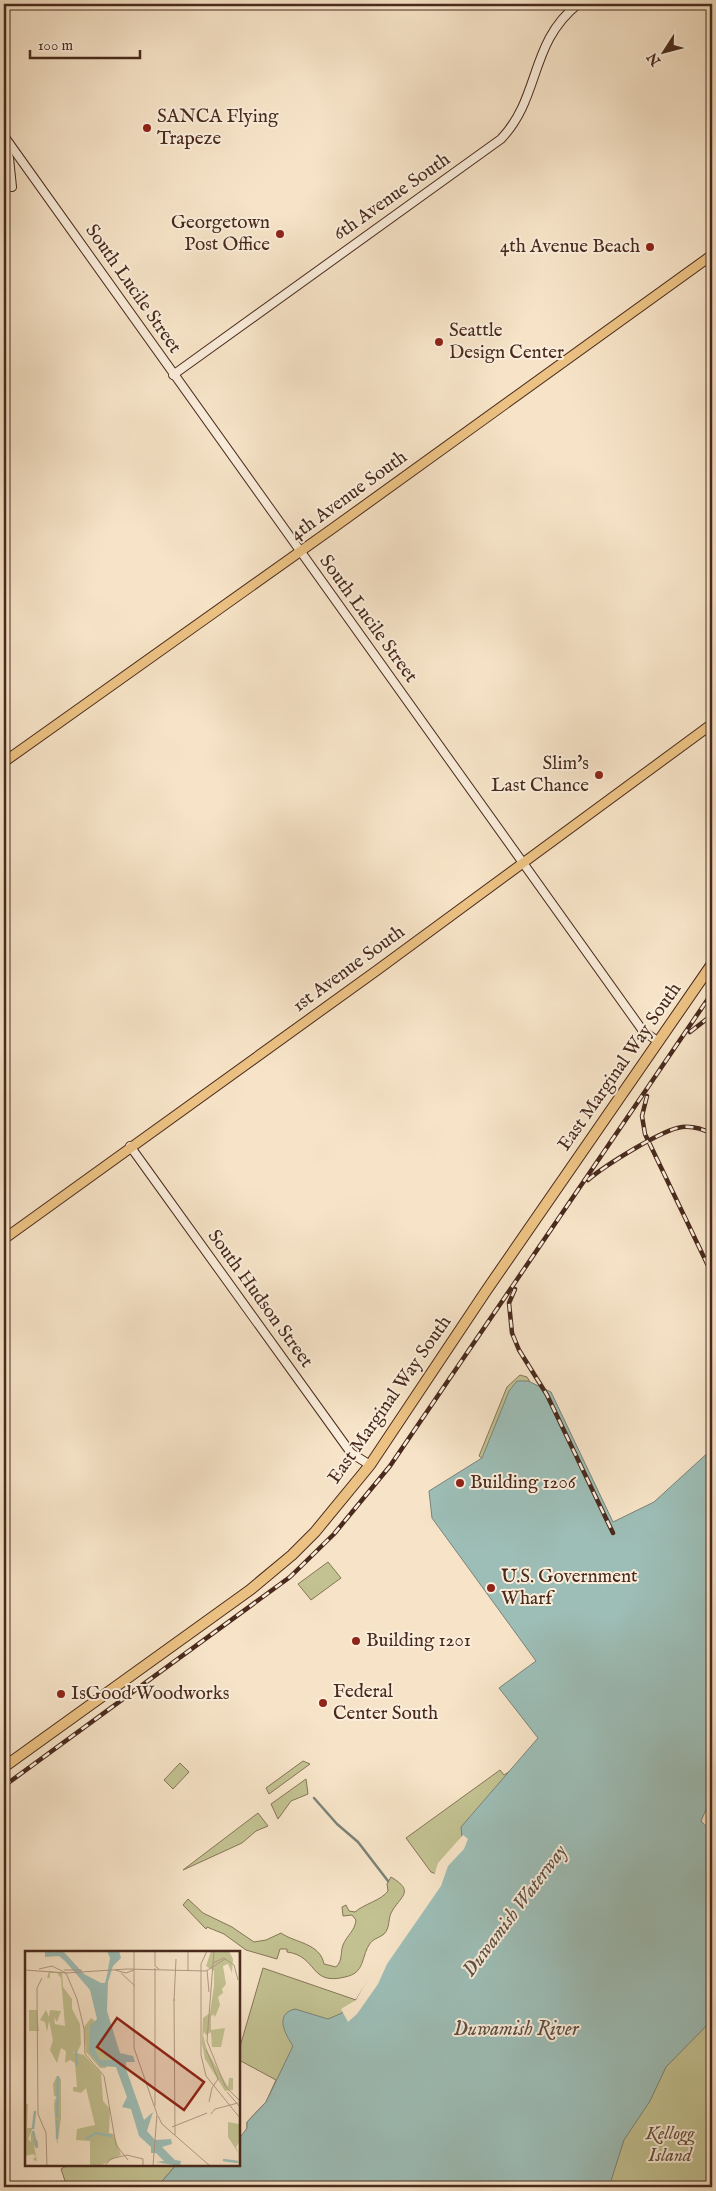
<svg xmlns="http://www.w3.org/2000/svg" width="716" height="2191" viewBox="0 0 716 2191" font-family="'IM FELL English',serif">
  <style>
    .green { fill: #c3c292; stroke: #867658 }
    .water { fill: #9dbeb7; stroke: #7b8379 }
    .pier { fill: #f7e4c8 }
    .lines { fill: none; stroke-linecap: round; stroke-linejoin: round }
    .stream { stroke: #7b8379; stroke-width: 2.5 }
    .secondary-casing { stroke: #492a1d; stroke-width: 10 }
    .primary-casing { stroke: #492a1d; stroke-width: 11 }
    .highway-casing { stroke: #492a1d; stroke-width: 12 }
    .secondary { stroke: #faeddb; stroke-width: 8 }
    .primary { stroke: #ecc284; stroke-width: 9 }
    .highway { stroke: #ecc284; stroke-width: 10 }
    .rail-casing { stroke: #492a1d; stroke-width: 4.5 }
    .rail { stroke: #faeddb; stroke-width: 2.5; stroke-dasharray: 8; stroke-linecap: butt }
    .poi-dot { fill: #8f2418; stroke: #faeddb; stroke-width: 2 }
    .labels { text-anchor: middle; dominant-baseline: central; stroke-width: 4; stroke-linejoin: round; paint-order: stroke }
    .poi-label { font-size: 19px; fill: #492a1d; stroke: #faeddb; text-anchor: start }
    .street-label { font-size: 19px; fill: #492a1d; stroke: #faeddb }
    .park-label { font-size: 19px; font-style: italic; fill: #68503a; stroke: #faeddb }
    .water-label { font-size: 20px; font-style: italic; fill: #5e4f44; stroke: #faeddb }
    .inset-river { fill: none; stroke: #9dbeb7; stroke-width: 2.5 }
    .inset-road { fill: none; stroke: #b19a84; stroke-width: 1 }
    .view { fill: #8f2418; fill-opacity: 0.15; stroke: #8f2418; stroke-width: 2.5 }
    .inset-edge { fill: none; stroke: #492a1d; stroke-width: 2.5 }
  </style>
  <rect width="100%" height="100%" fill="#f7e4c8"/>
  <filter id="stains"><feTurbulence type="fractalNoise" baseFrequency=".004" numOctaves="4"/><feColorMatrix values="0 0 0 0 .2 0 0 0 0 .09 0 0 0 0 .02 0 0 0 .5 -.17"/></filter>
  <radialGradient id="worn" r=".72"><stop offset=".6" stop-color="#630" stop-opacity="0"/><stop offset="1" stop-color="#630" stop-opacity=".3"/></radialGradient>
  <!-- green -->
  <g class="green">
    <path d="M520 1375 527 1377 530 1382 489 1463 479 1456 507 1387Z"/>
    <path d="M328 1562 341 1578 311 1600 298 1584Z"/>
    <path d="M303 1761 310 1764 269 1794 266 1788Z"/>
    <path d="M180 1763 189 1772 173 1789 164 1780Z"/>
    <path d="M500 1770 504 1775 510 1771 436 1874 431 1872 406 1838Z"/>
    <path d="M306 1779 308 1794 291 1801 278 1819 271 1804Z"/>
    <path d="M258 1813 268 1826 256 1831 242 1843 183 1870Z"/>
    <path d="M391 1877C416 1892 400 1896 391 1913 388 1920 390 1928 384 1934 379 1938 372 1939 369 1945 361 1958 365 1973 345 1977 309 1986 318 1956 287 1952V1949H280L277 1959 246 1950 224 1934 207 1927 206 1929 183 1905 188 1899 203 1913 232 1927 254 1942 266 1940 281 1933C295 1943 320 1943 324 1964L336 1967C343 1960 340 1953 343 1945 347 1935 355 1931 356 1920L352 1915 343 1916 342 1907 346 1905 349 1911 355 1912C364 1904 382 1900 388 1891L387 1884Z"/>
    <path d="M387 1949 393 1957 247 2134V2122L266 2102 276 2080 239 2060V2050L263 1968 356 2000Z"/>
    <path d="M712 1958V2187H551Z"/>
    <path d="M68 2165H176L157 2187H67L61 2169Z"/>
  </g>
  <!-- water -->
  <path class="water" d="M517 1381H528L551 1392 613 1522 654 1502 712 1449V1796L701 1821 712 1833V2020L666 2067 650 2101 624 2140 609 2187H157L176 2165H239V2139L247 2128V2122L266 2102 293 2046C285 2034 274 2014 295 2009L328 2019 342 2013 356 2000 462 1837 461 1827 538 1738 499 1688 536 1661 432 1518 429 1491 482 1458 509 1391Z"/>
  <!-- pier -->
  <path class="pier" d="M463 1835 468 1839 464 1849 448 1866 441 1886 387 1964 378 1984 357 2014 348 2022 341 2009 356 2000 385 1948 435 1873 438 1863Z"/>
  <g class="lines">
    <!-- stream -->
    <path class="stream" d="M314 1798 337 1824 358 1842 388 1881"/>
    <!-- secondary casing -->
    <g class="secondary-casing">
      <g id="secondary">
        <path d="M4 136 643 1031 659 1042"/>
        <path d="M4 143 9 158 12 187"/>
        <path d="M173 375 501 139C541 97 529 43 578 4"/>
        <path d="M130 1146 351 1453 370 1465"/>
      </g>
    </g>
    <!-- primary casing -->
    <g class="primary-casing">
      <g id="primary">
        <path d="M4 762 336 526 712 255"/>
        <path d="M4 1239 376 971 712 724"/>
      </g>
    </g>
    <!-- highway casing -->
    <g class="highway-casing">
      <path id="highway" d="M4 1767 250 1590 292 1555 315 1532 370 1465 486 1291 712 964"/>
    </g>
    <!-- secondary -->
    <use href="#secondary" class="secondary"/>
    <!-- primary -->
    <use href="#primary" class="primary"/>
    <!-- highway -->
    <use href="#highway" class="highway"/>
    <!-- rail casing -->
    <g class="rail-casing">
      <g id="rail">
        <path d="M690 1032 712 1015"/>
        <path d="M647 1096 642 1116 645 1134 712 1274"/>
        <path d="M588 1180C604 1166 663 1129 682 1127 693 1126 703 1129 712 1134"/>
        <path d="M515 1289 509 1303 512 1333 519 1350 547 1395 613 1533"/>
        <path d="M4 1786 290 1577 334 1534 390 1466 712 993"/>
      </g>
    </g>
    <!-- rail -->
    <use href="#rail" class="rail"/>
  </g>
  <!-- markers -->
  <g class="poi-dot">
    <circle cx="147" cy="128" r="5"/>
    <circle cx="280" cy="234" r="5"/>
    <circle cx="650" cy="247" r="5"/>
    <circle cx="439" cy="342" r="5"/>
    <circle cx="599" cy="775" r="5"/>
    <circle cx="460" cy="1483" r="5"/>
    <circle cx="491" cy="1588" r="5"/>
    <circle cx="356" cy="1641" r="5"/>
    <circle cx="61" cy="1694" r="5"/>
    <circle cx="323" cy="1703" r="5"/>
  </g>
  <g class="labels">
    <!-- poi labels -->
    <g class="poi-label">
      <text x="157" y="117">SANCA Flying<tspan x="157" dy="22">Trapeze</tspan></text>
      <text x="270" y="223" text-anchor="end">Georgetown<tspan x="270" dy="22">Post Office</tspan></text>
      <text x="640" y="247" text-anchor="end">4th Avenue Beach</text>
      <text x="449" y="331">Seattle<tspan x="449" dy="22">Design Center</tspan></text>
      <text x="589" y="764" text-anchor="end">Slim's<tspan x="589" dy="22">Last Chance</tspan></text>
      <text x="470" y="1483">Building 1206</text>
      <text x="501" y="1577">U.S. Government<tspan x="501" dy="22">Wharf</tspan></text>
      <text x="366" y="1641">Building 1201</text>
      <text x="333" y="1692">Federal<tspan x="333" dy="22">Center South</tspan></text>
      <text x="71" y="1694">IsGood Woodworks</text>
    </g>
    <!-- street labels -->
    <g class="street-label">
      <text transform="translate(392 197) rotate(-35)">6th Avenue South</text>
      <text transform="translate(133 289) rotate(55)">South Lucile Street</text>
      <text transform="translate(349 496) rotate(-36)">4th Avenue South</text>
      <text transform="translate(368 619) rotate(54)">South Lucile Street</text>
      <text transform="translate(349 969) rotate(-36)">1st Avenue South</text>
      <text transform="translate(620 1067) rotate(-55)">East Marginal Way South</text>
      <text transform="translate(260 1299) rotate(54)">South Hudson Street</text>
      <text transform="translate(390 1400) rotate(-55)">East Marginal Way South</text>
    </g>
    <!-- park labels -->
    <g class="park-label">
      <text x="670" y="2134">Kellogg<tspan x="670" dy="22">Island</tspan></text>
    </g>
    <!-- water labels -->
    <g class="water-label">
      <text transform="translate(515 1911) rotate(-53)">Duwamish Waterway</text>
      <text x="516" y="2029">Duwamish River</text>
    </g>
  </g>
  <!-- overview -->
  <g transform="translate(25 1951)">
    <rect width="215" height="215" fill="#f7e4c8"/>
    <path d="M186 0H204L208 8 207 22 203 13 198 15 201 33 197 38 198 42 193 46 195 54 190 66 188 63 186 66V79L200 77 196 96H187L186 81 181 84 179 81 178 84 182 100 203 136 204 127H208V139L200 140 180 108 177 92 178 67 185 62 189 35V20L181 15ZM24 20 37 22 38 36 47 48V58L55 73 56 93 53 100 47 101 59 104 76 122 78 150 85 158 84 182 89 183 96 204 75 215H65V190L51 189 52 178 70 174 61 137 56 142 48 140V136H52L50 112 45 109 40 112 41 100 36 97 32 112 25 99 28 89 24 70 22 81 20 71 15 69 21 59 24 66 25 59 36 60 32 71 29 66 30 73 40 75 36 27 32 22H25V27H22ZM4 59H12L14 80H4ZM66 67 70 70 65 77 68 98 71 87 89 109 80 117H75L61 101 59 76ZM32 125 36 128V168L32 194 29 154 30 147 33 153V146L29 145 28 133ZM0 153H3L2 177H8L3 188 6 191V183L8 180V187L13 190V197L9 195 12 210 8 209 11 205 8 203 0 205ZM203 171 214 173 215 190 211 196 214 203 203 186Z" fill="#c3c292"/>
    <path d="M20 0H38L59 23 76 32H80L82 24 85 7 82 0H94L96 7 88 15 83 31 82 60 95 102 108 105 110 111H101V118L119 169 128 161 122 180 130 189 146 188 147 193 137 196 150 209 156 210 155 215 131 211 139 210 131 202H126V196L114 185 106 158 97 156 102 146 91 116 75 115 64 100 65 75 72 68 65 39 40 10 34 5 20 6ZM75 92 80 104 88 109H75L70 99Z" fill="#9dbeb7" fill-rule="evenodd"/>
    <path class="inset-river" d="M51 100 52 115M32 167 33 125M8 178 10 160M8 180 12 197M32 188V169M61 188 71 182 87 185M198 209 213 211"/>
    <path class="inset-road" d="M109 0V97L132 163 128 215M163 0V19M182 0 176 13V104L181 125 215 167M189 0 182 90 200 135 215 150M214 0 215 66M130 1V15L134 18M188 12 199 7 209 14M209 14 213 29M14 18 27 15 41 22 52 48 59 78 60 103 79 125 91 194 103 209M0 19 41 22 102 18 181 20 200 8M39 19H57M90 19 101 22 109 19M182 19 184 41M96 22 110 35M17 27 12 37 13 163 21 182 22 215M149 48 150 184M149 50 151 8M181 98 193 128 187 137 184 151M202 141 215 156M130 155V17M186 163 190 158 213 152M133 165 137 173 185 215M147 176 182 162M80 215 85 208 102 204 118 208V215"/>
    <path class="view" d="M92 67 179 131 159 159 72 96Z"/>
    <rect width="215" height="215" class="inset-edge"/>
  </g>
  <!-- margin -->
  <rect width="716" height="2191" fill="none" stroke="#f7e4c8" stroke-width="20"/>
  <rect x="5" y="5" width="706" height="2181" fill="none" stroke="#492a1d" stroke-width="2.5"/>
  <rect x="10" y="10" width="696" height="2171" fill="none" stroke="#492a1d"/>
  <!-- north arrow -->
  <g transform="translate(664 52) rotate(234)" stroke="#faeddb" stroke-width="4" paint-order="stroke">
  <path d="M0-4L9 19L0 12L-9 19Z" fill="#492a1d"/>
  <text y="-8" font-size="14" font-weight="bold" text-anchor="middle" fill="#492a1d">N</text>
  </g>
  <!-- scale -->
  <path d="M30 50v8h110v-8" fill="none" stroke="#492a1d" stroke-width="2.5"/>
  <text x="38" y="50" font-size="15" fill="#492a1d" stroke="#faeddb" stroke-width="4" paint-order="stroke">100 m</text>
  <rect width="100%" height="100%" filter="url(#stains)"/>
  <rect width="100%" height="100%" fill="url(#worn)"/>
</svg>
